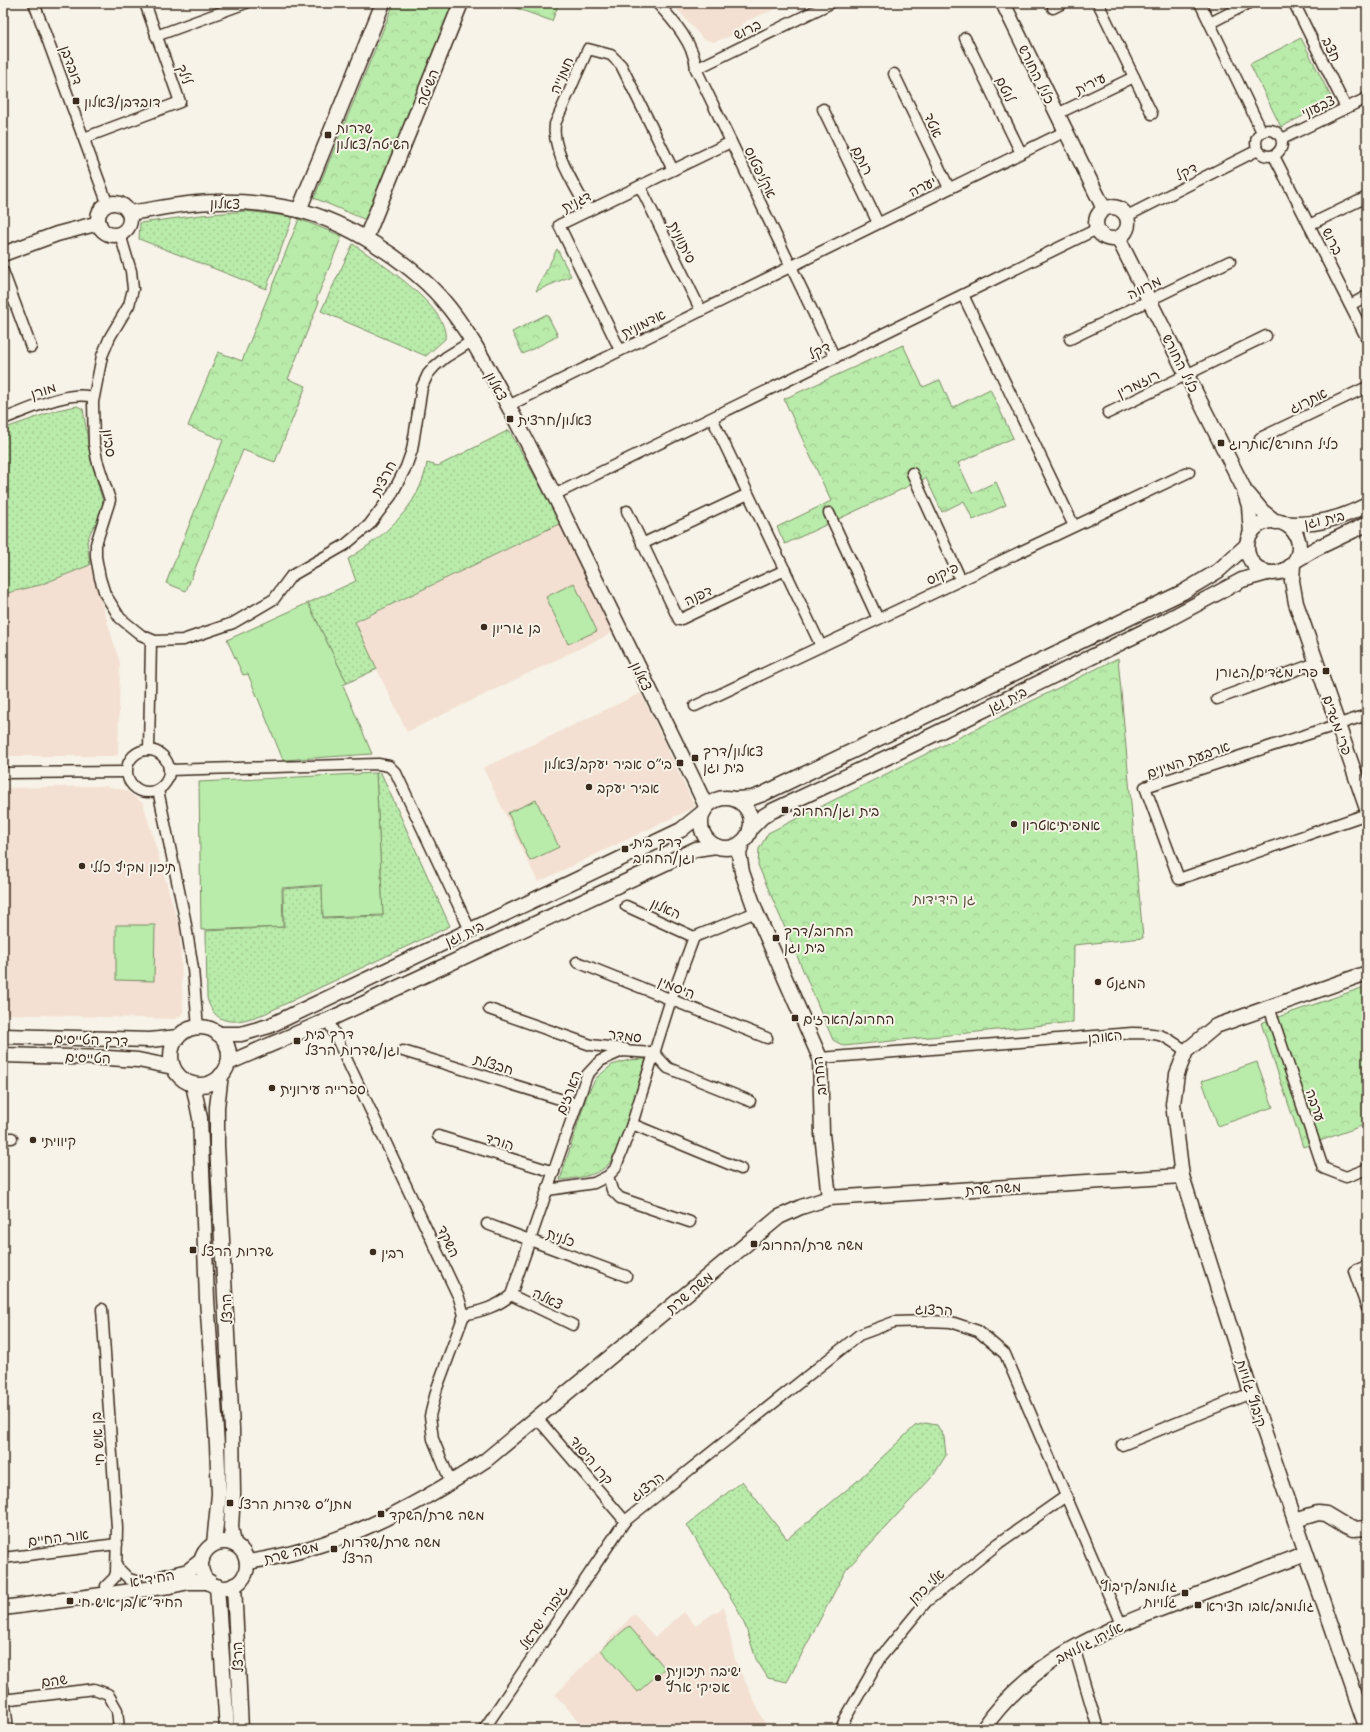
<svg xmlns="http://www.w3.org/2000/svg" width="1370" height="1732" viewBox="0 0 1370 1732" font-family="'Playpen Sans','Playpen Sans Hebrew',sans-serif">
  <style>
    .built { fill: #f3e0d2 }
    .grass { fill: url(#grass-dots); stroke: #7a8a64 }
    .forest { fill: url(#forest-crowns); stroke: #7a8a64 }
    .pitch { fill: #b9ebaa; stroke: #7a8a64 }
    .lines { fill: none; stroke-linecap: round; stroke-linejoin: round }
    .street-casing { stroke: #3b2a1e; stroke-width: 13 }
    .secondary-casing { stroke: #3b2a1e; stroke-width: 17 }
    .street { stroke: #f7f3e8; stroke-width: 10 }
    .secondary { stroke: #f7f3e8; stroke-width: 14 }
    .poi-dot { fill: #3b2a1e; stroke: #f7f3e8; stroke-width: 1.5 }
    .labels { text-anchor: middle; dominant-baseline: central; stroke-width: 4; stroke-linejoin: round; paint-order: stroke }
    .street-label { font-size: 14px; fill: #3b2a1e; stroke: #f7f3e8 }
    .poi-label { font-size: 14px; fill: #3b2a1e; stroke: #f7f3e8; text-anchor: start }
    .park-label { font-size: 14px; fill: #54513a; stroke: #f7f3e8 }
  </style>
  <defs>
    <pattern id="grass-dots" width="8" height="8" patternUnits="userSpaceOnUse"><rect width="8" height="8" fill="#b9ebaa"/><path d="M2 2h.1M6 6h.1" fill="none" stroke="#a0ca92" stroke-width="1.8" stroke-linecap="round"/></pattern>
    <pattern id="forest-crowns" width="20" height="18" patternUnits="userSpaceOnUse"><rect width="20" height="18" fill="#b9ebaa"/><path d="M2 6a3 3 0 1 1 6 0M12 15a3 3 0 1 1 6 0" fill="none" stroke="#a0ca92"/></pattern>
  </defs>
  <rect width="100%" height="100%" fill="#f7f3e8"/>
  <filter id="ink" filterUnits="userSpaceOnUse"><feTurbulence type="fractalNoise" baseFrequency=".025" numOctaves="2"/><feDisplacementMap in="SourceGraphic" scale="8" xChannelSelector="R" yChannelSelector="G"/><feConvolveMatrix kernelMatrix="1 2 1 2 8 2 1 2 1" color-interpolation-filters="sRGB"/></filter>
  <g filter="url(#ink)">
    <!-- built -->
    <g class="built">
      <path d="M672 3H791L746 21 731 36 714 42 703 39Z"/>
      <path d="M561 523 614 632 407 732 355 623Z"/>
      <path d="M90 565 120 663 118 755 114 756H3V594L40 585Z"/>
      <path d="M641 693 695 807 538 882 483 768Z"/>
      <path d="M105 786 125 790 143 803 180 929 183 1012 180 1017 174 1019 3 1014V788Z"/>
      <path d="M724 1607 735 1660 765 1724 762 1729H586L555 1695 634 1614 655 1637 684 1612 695 1625Z"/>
    </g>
    <!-- grass -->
    <g class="grass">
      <path d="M246 211 293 217 266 289 139 239 140 223 201 215Z"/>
      <path d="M353 244C377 261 450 307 445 339L426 356 321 311Z"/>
      <path d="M77 406 83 409 91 460 105 509 91 531 87 542 90 565 40 585 3 594V429L57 410Z"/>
      <path d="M509 430 561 523 355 622 377 669 347 683 308 603 356 581 348 559C383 537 420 507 427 463L438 466Z"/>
      <path d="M376 773H381L450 926 264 1014C240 1022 216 1030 207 998L206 931 284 927 283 889 322 886 323 918 383 916Z"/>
      <path d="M925 1423 937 1425 944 1437 946 1455 933 1476 846 1570 787 1682 768 1678 756 1659 746 1628 737 1608 687 1525 742 1481 787 1539 855 1483 915 1426Z"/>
    </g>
    <!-- forest -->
    <g class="forest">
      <path d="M394 3H454L366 220 314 198Z"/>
      <path d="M515 3H559L552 21 513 7Z"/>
      <path d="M1301 38 1333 101 1281 127 1250 64Z"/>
      <path d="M299 219 342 236 316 300 319 302 288 379 306 386 275 462 243 450 186 591 166 583 223 440 188 426 218 352 242 361Z"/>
      <path d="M557 249 571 276 536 291Z"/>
      <path d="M547 314 558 336 523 354 512 332Z"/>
      <path d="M903 345 923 387 940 380 952 408 990 389 1013 438 958 463 972 493 996 482 1006 505 973 520 964 501 942 512 926 478 785 544 777 527 831 501 784 399Z"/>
      <path d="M1118 658 1143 938 1074 945 1073 1022 844 1046 833 1040 758 865 759 849 768 833Z"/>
      <path d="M1367 986V1124L1303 1147 1261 1023Z"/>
      <path d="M646 1059C639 1081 620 1153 607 1166 594 1177 576 1178 560 1180L587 1095 596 1078 612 1065 629 1060Z"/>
    </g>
    <!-- pitch -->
    <g class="pitch">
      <path d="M574 583 597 631 568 644 546 597Z"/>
      <path d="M308 603 347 683 343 685 372 754 283 760 248 674 243 675 227 640Z"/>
      <path d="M376 773 383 915 323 917 322 885 282 888 283 927 201 930 199 782Z"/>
      <path d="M536 800 559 847 530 861 508 813Z"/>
      <path d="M116 925H155L154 981 116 980Z"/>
      <path d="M1257 1062 1273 1107 1218 1126 1202 1081Z"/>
      <path d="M629 1626 665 1668 638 1692 601 1650Z"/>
    </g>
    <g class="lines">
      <!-- street casing -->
      <g class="street-casing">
        <g id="street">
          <path d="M34 3 108 205"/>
          <path d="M657 3C673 20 695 45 696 69L835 358"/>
          <path d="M1098 3 1152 114"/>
          <path d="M1200 3 1262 132"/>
          <path d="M1294 3 1346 108"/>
          <path d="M1053 8 1063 3"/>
          <path d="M1210 23 1249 3"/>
          <path d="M156 36 246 3"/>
          <path d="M965 38 1021 153"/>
          <path d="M696 69 831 3"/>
          <path d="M894 74 949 188"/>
          <path d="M823 109 878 223"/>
          <path d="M1057 114 1134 77"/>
          <circle cx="1269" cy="143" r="13"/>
          <path d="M84 138 180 102 145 3"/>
          <path d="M1282 139 1367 98"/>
          <path d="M1274 156 1367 339"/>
          <path d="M640 186 701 311"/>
          <path d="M588 211C576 187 551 150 555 124L588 49 611 55 621 65 673 170"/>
          <path d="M1127 216 1258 150"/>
          <path d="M1309 225 1367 197"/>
          <path d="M120 234 131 271 133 289 129 305 110 337 102 356 93 402 94 444 97 460 110 500 96 544V557L100 578 105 594 120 618 141 635 155 641 183 640 233 623 274 599 291 576 345 545 369 525 391 496 406 467 412 450 422 387 428 374 435 366 446 357 472 341"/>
          <path d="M3 271 31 347"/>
          <path d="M963 295 1074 526"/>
          <path d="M1350 305 1367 296"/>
          <path d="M1070 339 1230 261"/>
          <path d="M620 350 559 225 731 142"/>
          <path d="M508 406 1066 131"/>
          <path d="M1108 413 1266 336"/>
          <path d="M712 418 821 646"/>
          <path d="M3 419C28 410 67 390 93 397"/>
          <path d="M1260 438 1367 387"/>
          <path d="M912 473 961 580"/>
          <path d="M554 495 1097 229"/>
          <path d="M627 511 679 620 785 570"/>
          <path d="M829 513 878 619"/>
          <path d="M642 544 748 494"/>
          <path d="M1217 699 1316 663"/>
          <path d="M695 706 1189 472"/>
          <path d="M1367 715 1145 787 1179 879 1367 814"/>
          <path d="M149 750 151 640"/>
          <circle cx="148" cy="771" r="21"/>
          <path d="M169 770 378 764 389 766 396 773 470 930"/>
          <path d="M3 773 126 772"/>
          <path d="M158 790 185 919 193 969 198 1028"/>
          <path d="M626 906 694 937"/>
          <path d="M577 962 767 1038"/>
          <path d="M1269 1007 1323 1168 1346 1177 1367 1169"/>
          <path d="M489 1009 591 1045 625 1049"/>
          <path d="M328 1020 459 1298 464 1315 437 1388 430 1416 433 1439 451 1483"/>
          <path d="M403 1051 576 1104"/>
          <path d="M649 1052 654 1053 668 1068 750 1101"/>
          <path d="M820 1058 1132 1033C1160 1033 1163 1034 1186 1051"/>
          <path d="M632 1124 741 1169"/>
          <path d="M438 1136 554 1172"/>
          <path d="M3 1138H12"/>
          <path d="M608 1176 612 1190 620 1198 690 1222"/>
          <path d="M548 1190 594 1183 608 1176 615 1169 632 1124 671 999 694 937 756 912"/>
          <path d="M487 1224 626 1276"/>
          <path d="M1367 1266 1354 1271 1367 1308"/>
          <path d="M511 1295 573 1325"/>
          <path d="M102 1309 117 1528 116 1573 114 1578 106 1586"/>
          <path d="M464 1315C481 1311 497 1307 511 1295L587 1075 600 1061 622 1051 654 1053"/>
          <path d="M537 1418 625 1521"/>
          <path d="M1122 1445 1251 1393"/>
          <path d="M3 1558 117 1544"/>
          <path d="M117 1567 129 1579 137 1581"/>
          <path d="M1074 1647 1098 1729"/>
          <path d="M3 1688 8 1729"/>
          <path d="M3 1700 94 1689 108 1694 117 1710 119 1729"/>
          <path d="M484 1729 625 1521 859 1335 894 1322 928 1321 951 1322 978 1331 1005 1354 1121 1624"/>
          <path d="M841 1729 845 1719 880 1658 926 1602 999 1543 1066 1496"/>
        </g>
      </g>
      <!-- secondary casing -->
      <g class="secondary-casing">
        <g id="secondary">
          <path d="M1003 3 1104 209"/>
          <circle cx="114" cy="219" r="16"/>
          <circle cx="1112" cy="223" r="16"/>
          <path d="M299 210 383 3"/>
          <path d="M129 213C158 209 186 202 215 202 243 201 271 204 298 210 347 222 407 260 441 298 470 331 490 372 511 411 530 448 549 484 567 521 613 616 661 711 706 806"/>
          <path d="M366 238 461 3"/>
          <path d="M1118 238 1243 487 1249 506 1251 534"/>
          <path d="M3 254 57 234 99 223"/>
          <path d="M1248 494 1262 511 1276 522"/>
          <circle cx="1273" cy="547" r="26"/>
          <path d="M1283 523C1313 527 1340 519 1367 505"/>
          <path d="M1295 561 1315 549 1367 524"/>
          <path d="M1293 564 1292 581 1296 603 1367 809"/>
          <circle cx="726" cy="823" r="25"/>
          <path d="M736 799 752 798 763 794 1183 592 1218 571 1247 545"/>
          <path d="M750 829 762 817 772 811 892 755 1167 620 1242 580 1267 573"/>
          <path d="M742 842 739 854 742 872 756 912 820 1058 822 1134 829 1198"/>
          <circle cx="200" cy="1056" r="29"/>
          <path d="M218 1034H241L269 1026 681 830 702 813"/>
          <path d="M3 1036 150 1040 178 1037"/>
          <path d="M3 1055 108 1058 138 1060 173 1067"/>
          <path d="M228 1063 328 1020 696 849 716 846"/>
          <path d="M221 1075 217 1107V1145L232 1429 233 1494 231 1527 234 1544"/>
          <path d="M193 1084 200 1118 207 1299 217 1445 219 1494 214 1544"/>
          <path d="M1295 1520 1318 1513 1326 1514 1346 1526 1353 1529 1367 1528"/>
          <circle cx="224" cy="1565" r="23"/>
          <path d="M247 1562C335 1550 413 1508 486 1460L779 1217 801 1207 829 1198 1182 1176"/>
          <path d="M161 1578 188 1571 202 1560"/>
          <path d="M234 1585 241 1729"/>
          <path d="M217 1586 227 1729"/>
          <path d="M3 1608 170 1586 189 1582H210"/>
          <path d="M983 1729C1033 1657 1105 1630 1184 1600 1225 1584 1265 1569 1306 1553"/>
          <path d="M1367 1729 1251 1393 1182 1176 1173 1104 1177 1074 1186 1051 1216 1026 1367 973"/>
        </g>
      </g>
      <!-- street -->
      <use href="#street" class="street"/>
      <!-- secondary -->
      <use href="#secondary" class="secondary"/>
    </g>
  </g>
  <!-- markers -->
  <g class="poi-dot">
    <rect x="72" y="97" width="8" height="8" rx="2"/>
    <rect x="324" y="131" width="8" height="8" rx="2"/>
    <rect x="506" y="415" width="8" height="8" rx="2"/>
    <rect x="1217" y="439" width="8" height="8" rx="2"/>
    <circle cx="484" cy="627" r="4"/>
    <rect x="1322" y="667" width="8" height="8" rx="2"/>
    <rect x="691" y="754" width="8" height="8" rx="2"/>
    <rect x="676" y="759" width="8" height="8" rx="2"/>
    <circle cx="589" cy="787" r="4"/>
    <rect x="781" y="806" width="8" height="8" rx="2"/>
    <circle cx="1014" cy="824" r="4"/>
    <rect x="621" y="845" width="8" height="8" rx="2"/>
    <circle cx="82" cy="866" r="4"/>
    <rect x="772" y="934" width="8" height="8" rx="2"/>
    <circle cx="1098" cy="982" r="4"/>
    <rect x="791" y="1014" width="8" height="8" rx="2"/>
    <rect x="293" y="1037" width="8" height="8" rx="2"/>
    <circle cx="272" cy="1088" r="4"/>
    <circle cx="33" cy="1140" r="4"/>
    <rect x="750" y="1240" width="8" height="8" rx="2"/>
    <rect x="189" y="1246" width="8" height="8" rx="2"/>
    <circle cx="373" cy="1252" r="4"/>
    <rect x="226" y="1499" width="8" height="8" rx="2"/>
    <rect x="377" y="1510" width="8" height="8" rx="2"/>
    <rect x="330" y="1545" width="8" height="8" rx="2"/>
    <rect x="1181" y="1589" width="8" height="8" rx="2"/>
    <rect x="66" y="1597" width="8" height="8" rx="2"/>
    <rect x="1194" y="1601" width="8" height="8" rx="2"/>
    <circle cx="658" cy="1678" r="4"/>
  </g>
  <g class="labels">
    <!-- street labels -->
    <g class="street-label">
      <text transform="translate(747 29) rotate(-26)">ברוש</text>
      <text transform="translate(1332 49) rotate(64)">חצב</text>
      <text transform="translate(72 65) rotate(70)">דובדבן</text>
      <text transform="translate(185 74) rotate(70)">לילך</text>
      <text transform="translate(1037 74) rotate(64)">כליל החורש</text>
      <text transform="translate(561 75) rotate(-66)">חמנייה</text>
      <text transform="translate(1090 83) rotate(-26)">עירית</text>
      <text transform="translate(427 87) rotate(-68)">השיטה</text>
      <text transform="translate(1006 89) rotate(64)">לוטם</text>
      <text transform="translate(1318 106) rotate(-25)">צבעוני</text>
      <text transform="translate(934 125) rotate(65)">אטד</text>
      <text transform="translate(863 160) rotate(64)">רותם</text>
      <text transform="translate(1186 171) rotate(-27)">דקל</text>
      <text transform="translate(761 172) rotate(64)">אקליפטוס</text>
      <text transform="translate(922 186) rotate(-26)">יערה</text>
      <text transform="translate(576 201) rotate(-26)">דגנית</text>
      <text transform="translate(225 203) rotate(1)">צאלון</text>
      <text transform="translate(1333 241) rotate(63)">ברוש</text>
      <text transform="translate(683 242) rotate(64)">סיתוונית</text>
      <text transform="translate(1144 287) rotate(-26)">מרווה</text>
      <text transform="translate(643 323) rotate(-26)">אדמונית</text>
      <text transform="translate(819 350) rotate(-26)">דקל</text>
      <text transform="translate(1181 363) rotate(63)">כליל החורש</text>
      <text transform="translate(1138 383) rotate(-26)">רוזמרין</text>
      <text transform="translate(497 386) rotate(62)">צאלון</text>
      <text transform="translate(43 390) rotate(-18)">מורן</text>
      <text transform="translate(1308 400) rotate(-26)">אתרוג</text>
      <text transform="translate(110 443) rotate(82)">סביון</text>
      <text transform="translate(383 478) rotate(-62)">חרצית</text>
      <text transform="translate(1324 519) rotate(-12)">בית וגן</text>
      <text transform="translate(942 573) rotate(-25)">פיקוס</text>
      <text transform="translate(698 595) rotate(-25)">דפנה</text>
      <text transform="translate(642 676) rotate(64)">צאלון</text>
      <text transform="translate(1007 699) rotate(-26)">בית וגן</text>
      <text transform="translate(1338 725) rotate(71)">פרי מגדים</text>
      <text transform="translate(1188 759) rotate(-19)">ארבעת המינים</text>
      <text transform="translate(666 908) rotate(24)">האלון</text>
      <text transform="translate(464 933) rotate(-25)">בית וגן</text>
      <text transform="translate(677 987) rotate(22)">היסמין</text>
      <text transform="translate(625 1035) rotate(7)">סמדר</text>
      <text transform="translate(1105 1036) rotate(-6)">האורן</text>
      <text transform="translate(91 1039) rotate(2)">דרך הטייסים</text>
      <text transform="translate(88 1057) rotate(2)">הטייסים</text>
      <text transform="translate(494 1064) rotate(17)">חבצלת</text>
      <text transform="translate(819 1076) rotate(-96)">החרוב</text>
      <text transform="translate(568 1092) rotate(-68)">הארזים</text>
      <text transform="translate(1316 1105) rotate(71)">ערבה</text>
      <text transform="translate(500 1141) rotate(17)">הורד</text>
      <text transform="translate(993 1188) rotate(-4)">משה שרת</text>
      <text transform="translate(561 1237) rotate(20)">כלנית</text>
      <text transform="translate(449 1241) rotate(65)">השקד</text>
      <text transform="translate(689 1292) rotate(-40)">משה שרת</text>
      <text transform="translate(548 1298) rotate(25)">צאלה</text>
      <text transform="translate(226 1309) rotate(-93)">הרצל</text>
      <text transform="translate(934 1309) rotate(3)">הרצוג</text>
      <text transform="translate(1252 1393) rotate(72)">קיבוץ גלויות</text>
      <text transform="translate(97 1439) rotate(-94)">בן איש חי</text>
      <text transform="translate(592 1460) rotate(50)">קרו היסוד</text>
      <text transform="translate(647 1486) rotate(-38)">הרצוג</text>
      <text transform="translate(58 1537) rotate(-7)">אור החיים</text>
      <text transform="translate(291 1552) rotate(-14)">משה שרת</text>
      <text transform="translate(152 1578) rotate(-10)">החיד"א</text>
      <text transform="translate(926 1586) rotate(-43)">אלי כהן</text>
      <text transform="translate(543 1617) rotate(-56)">גיבורי ישראל</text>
      <text transform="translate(1089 1642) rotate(-27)">אליהו גולומב</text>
      <text transform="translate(237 1657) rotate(-93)">הרצל</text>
      <text transform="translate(54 1680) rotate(-7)">שהם</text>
    </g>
    <!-- poi labels -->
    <g class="poi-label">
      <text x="84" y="101">דובדבן/צאלון</text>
      <text x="336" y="127">שדרות<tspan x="336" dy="16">השיטה/צאלון</tspan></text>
      <text x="518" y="419">צאלון/חרצית</text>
      <text x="1229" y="443">כליל החורש/אתרוג</text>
      <text x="492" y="627">בן גוריון</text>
      <text x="1318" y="671" text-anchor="end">פרי מגדים/הגורן</text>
      <text x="703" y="750">צאלון/דרך<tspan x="703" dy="16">בית וגן</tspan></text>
      <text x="672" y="763" text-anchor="end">בי״ס אביר יעקב/צאלון</text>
      <text x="597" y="787">אביר יעקב</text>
      <text x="793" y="810">בית וגן/החרוב</text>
      <text x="1022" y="824">אמפיתיאטרון</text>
      <text x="633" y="841">דרך בית<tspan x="633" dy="16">וגן/החרוב</tspan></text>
      <text x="90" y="866">תיכון מקיף כללי</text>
      <text x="784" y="930">החרוב/דרך<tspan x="784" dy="16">בית וגן</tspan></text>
      <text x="1106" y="982">המגנט</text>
      <text x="803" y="1018">החרוב/הארזים</text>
      <text x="305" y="1033">דרך בית<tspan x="305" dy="16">וגן/שדרות הרצל</tspan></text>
      <text x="280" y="1088">ספרייה עירונית</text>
      <text x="41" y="1140">קיוויתי</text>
      <text x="762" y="1244">משה שרת/החרוב</text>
      <text x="201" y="1250">שדרות הרצל</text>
      <text x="381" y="1252">רבין</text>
      <text x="238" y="1503">מתנ״ס שדרות הרצל</text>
      <text x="389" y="1514">משה שרת/השקד</text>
      <text x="342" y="1541">משה שרת/שדרות<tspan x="342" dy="16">הרצל</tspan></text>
      <text x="1177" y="1585" text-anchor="end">גולומב/קיבוץ<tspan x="1177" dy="16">גלויות</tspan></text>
      <text x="78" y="1601">החיד״א/בן איש חי</text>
      <text x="1206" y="1605">גולומב/אבו חצירא</text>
      <text x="666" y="1670">ישיבה תיכונית<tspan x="666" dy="16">אפיקי ארץ</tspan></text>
    </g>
    <!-- park labels -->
    <g class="park-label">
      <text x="944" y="898">גן הידידות</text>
    </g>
  </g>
  <!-- margin -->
  <rect width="1370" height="1732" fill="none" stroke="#f7f3e8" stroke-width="16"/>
  <rect x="8" y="8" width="1354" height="1716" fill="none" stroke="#3b2a1e" stroke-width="1.5" filter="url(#ink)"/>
</svg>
